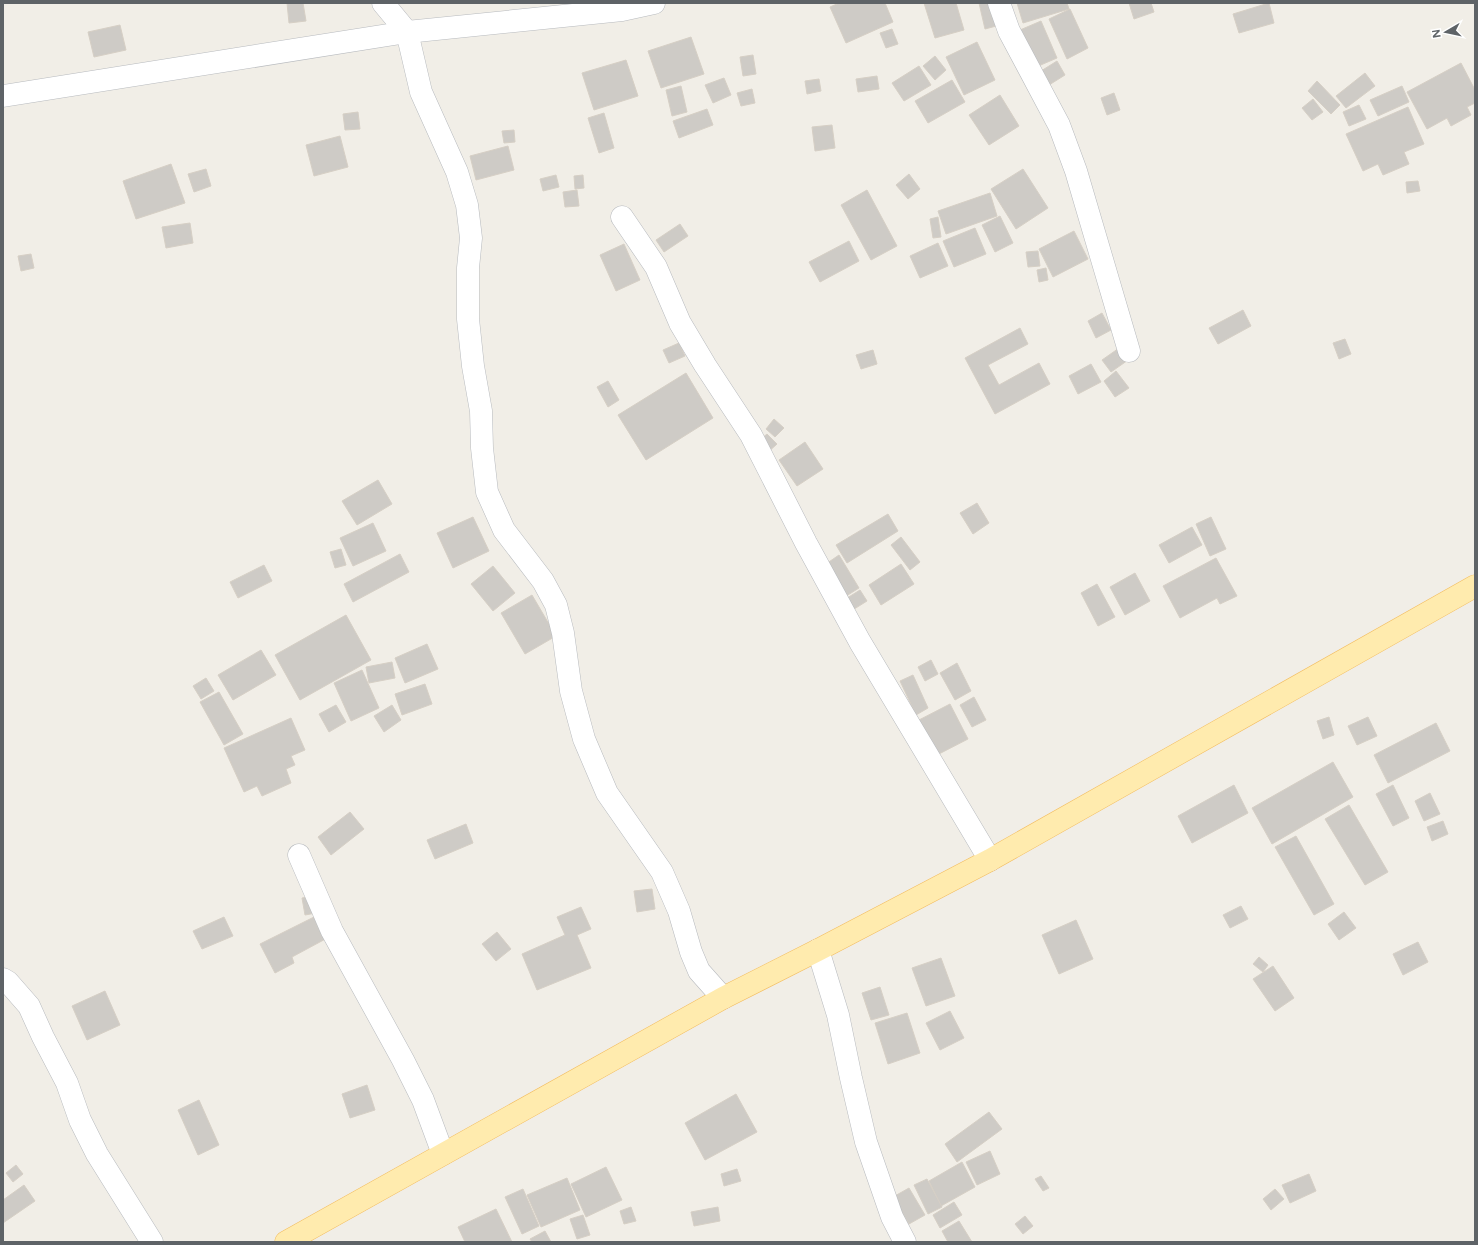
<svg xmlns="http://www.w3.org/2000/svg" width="1478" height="1245" viewBox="0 0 1478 1245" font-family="Figtree,sans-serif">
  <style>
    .building { fill: #cecbc6; stroke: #d6cfc5 }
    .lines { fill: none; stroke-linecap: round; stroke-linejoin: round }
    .minor-casing { stroke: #b7babe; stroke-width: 23 }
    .major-casing { stroke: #f3bc5e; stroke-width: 23 }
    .minor { stroke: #fff; stroke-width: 22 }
    .major { stroke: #ffebae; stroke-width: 22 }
  </style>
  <rect width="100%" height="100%" fill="#f1eee7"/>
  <!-- building -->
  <g class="building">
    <path d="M287 3H303L306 21 289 23Z"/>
    <path d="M839 3H885L893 22 846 43 830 7Z"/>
    <path d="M924 3H956L964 30 935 38Z"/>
    <path d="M979 3H996L1000 25 985 29Z"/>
    <path d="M1017 3H1067L1069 9 1023 23Z"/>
    <path d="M1129 3H1151L1154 12 1134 19Z"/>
    <path d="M1269 3 1274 23 1239 33 1233 14Z"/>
    <path d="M1070 9 1088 48 1067 59 1049 19Z"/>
    <path d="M1041 21 1057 58 1036 67 1020 30Z"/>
    <path d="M120 25 126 50 94 57 88 32Z"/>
    <path d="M892 29 898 44 886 48 880 33Z"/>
    <path d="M691 37 704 74 661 88 648 51Z"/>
    <path d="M977 42 995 80 964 95 946 57Z"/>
    <path d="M753 55 756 74 743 76 740 57Z"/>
    <path d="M935 56 946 70 935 80 923 66Z"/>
    <path d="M626 60 638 96 594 110 582 73Z"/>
    <path d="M1057 61 1065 75 1049 85 1041 71Z"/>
    <path d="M1461 63 1475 90V103L1467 107 1471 115 1451 126 1447 118 1427 129 1407 92Z"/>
    <path d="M919 66 931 85 904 101 892 83Z"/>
    <path d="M1365 73 1375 86 1346 108 1336 96Z"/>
    <path d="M877 76 879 89 858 92 856 79Z"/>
    <path d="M724 78 731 95 713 103 705 85Z"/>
    <path d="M819 79 821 91 807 94 805 81Z"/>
    <path d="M952 80 965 102 928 123 915 101Z"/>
    <path d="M1317 81 1340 105 1331 114 1308 91Z"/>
    <path d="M681 86 687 112 672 116 666 90Z"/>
    <path d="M1402 86 1409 102 1378 116 1370 100Z"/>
    <path d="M752 89 755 103 741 106 737 93Z"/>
    <path d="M1114 93 1120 110 1107 115 1101 98Z"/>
    <path d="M1000 95 1019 126 989 145 969 115Z"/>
    <path d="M1313 99 1323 112 1312 120 1302 108Z"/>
    <path d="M1359 105 1366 119 1349 126 1343 112Z"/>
    <path d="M1408 107 1424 144 1404 152 1409 164 1383 175 1378 164 1363 171 1346 134Z"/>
    <path d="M707 109 713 125 679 138 673 121Z"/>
    <path d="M358 112 360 129 345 130 343 114Z"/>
    <path d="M604 113 614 148 599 153 588 118Z"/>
    <path d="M832 125 835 148 815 151 812 127Z"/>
    <path d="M514 130 515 142 504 143 502 131Z"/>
    <path d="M340 136 348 167 314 176 306 145Z"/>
    <path d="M508 146 514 170 476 180 470 156Z"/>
    <path d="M171 164 185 203 136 219 123 181Z"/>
    <path d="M206 169 211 186 194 192 188 174Z"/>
    <path d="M1023 169 1048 208 1016 229 991 189Z"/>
    <path d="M909 174 920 189 908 199 896 185Z"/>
    <path d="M556 175 559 187 543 191 540 179Z"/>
    <path d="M583 175 584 188 575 189 574 176Z"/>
    <path d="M1418 181 1420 191 1407 193 1406 182Z"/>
    <path d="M577 190 579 206 565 207 563 192Z"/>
    <path d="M867 190 897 246 871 260 841 205Z"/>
    <path d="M990 193 997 216 946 234 938 211Z"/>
    <path d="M1000 216 1013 243 995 252 982 225Z"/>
    <path d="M938 217 941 237 933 238 930 219Z"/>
    <path d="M190 223 193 243 166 248 162 227Z"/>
    <path d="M680 224 688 236 664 252 656 240Z"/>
    <path d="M975 228 986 254 954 267 943 241Z"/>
    <path d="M1074 231 1088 259 1053 277 1039 249Z"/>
    <path d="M849 241 859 261 820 282 809 262Z"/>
    <path d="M938 243 948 266 920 278 910 256Z"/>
    <path d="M624 244 640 280 616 291 600 255Z"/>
    <path d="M1038 251 1040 266 1028 267 1026 252Z"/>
    <path d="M31 254 34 268 21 271 18 256Z"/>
    <path d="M1046 268 1048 280 1039 282 1037 270Z"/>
    <path d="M1243 310 1251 326 1218 344 1209 328Z"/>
    <path d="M1102 313 1111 330 1096 338 1088 321Z"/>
    <path d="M1020 328 1028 344 988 365 999 385 1039 363 1050 384 995 414 965 358Z"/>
    <path d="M1345 339 1351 354 1339 359 1333 343Z"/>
    <path d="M679 343 685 356 669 363 663 350Z"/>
    <path d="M1122 346 1131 358 1111 372 1102 360Z"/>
    <path d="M873 350 877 364 861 369 856 355Z"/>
    <path d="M1091 364 1101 382 1078 394 1069 376Z"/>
    <path d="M1116 371 1129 388 1115 397 1104 381Z"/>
    <path d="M686 373 713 418 646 460 618 415Z"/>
    <path d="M608 381 619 400 608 407 597 387Z"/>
    <path d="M774 419 784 428 775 437 766 429Z"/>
    <path d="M767 434 777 444 766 454 756 443Z"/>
    <path d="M805 442 823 469 797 486 779 460Z"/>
    <path d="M378 480 392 504 357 525 342 501Z"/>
    <path d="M977 503 989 523 973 534 960 513Z"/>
    <path d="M888 514 898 531 847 563 836 545Z"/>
    <path d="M473 517 489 551 453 568 437 533Z"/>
    <path d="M1211 517 1226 549 1210 556 1196 524Z"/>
    <path d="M373 523 386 551 353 566 340 538Z"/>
    <path d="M1192 527 1202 545 1169 563 1159 545Z"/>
    <path d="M901 537 920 562 910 570 891 545Z"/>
    <path d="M341 549 346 565 335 568 330 552Z"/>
    <path d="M400 554 409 572 353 602 344 584Z"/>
    <path d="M839 555 859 588 843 598 823 566Z"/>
    <path d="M1216 558 1237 596 1220 604 1217 598 1180 618 1163 586Z"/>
    <path d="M901 564 914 584 881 605 869 585Z"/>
    <path d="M264 565 272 581 238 598 230 582Z"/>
    <path d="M493 566 515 593 493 611 471 584Z"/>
    <path d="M1135 573 1150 601 1125 615 1110 587Z"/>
    <path d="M1097 584 1115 617 1098 626 1081 593Z"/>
    <path d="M860 590 867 601 851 611 844 600Z"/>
    <path d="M532 595 556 636 525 654 501 613Z"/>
    <path d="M346 615 371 660 300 700 275 655Z"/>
    <path d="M427 644 438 669 405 683 395 658Z"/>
    <path d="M261 650 276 675 233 700 218 675Z"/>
    <path d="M931 660 938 674 925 681 918 667Z"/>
    <path d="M392 662 395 678 369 683 366 667Z"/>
    <path d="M957 663 971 691 955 700 940 673Z"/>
    <path d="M362 670 379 708 351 721 334 683Z"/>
    <path d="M913 675 928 708 916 715 900 681Z"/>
    <path d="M206 678 214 691 201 699 193 686Z"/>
    <path d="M425 684 432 704 402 715 395 694Z"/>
    <path d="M219 692 243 734 224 745 200 702Z"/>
    <path d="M974 697 986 720 972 727 960 705Z"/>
    <path d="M950 704 968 739 935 756 917 721Z"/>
    <path d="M336 705 346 722 329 732 319 714Z"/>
    <path d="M392 705 401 720 384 732 374 716Z"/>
    <path d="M1329 717 1334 735 1323 739 1317 721Z"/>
    <path d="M1368 717 1377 736 1357 745 1348 726Z"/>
    <path d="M291 718 305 750 291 756 295 765 286 769 291 783 262 796 257 786 244 792 224 748Z"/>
    <path d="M1436 723 1450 751 1388 783 1374 755Z"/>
    <path d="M1333 762 1353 797 1272 844 1252 808Z"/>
    <path d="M1234 785 1248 813 1192 843 1178 816Z"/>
    <path d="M1393 785 1409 818 1393 826 1376 794Z"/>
    <path d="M1430 793 1440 814 1424 821 1415 801Z"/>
    <path d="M1349 805 1388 872 1365 885 1325 819Z"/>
    <path d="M350 812 364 829 331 855 318 837Z"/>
    <path d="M1443 821 1448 834 1432 841 1427 827Z"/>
    <path d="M466 824 473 843 435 859 427 840Z"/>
    <path d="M1296 836 1334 904 1314 915 1275 847Z"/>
    <path d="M652 889 655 909 637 912 634 891Z"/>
    <path d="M313 896 316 913 305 915 302 898Z"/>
    <path d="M1241 906 1248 919 1230 928 1223 915Z"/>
    <path d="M581 907 591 929 577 935 591 968 537 990 522 954 565 935 557 917Z"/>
    <path d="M1344 912 1356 928 1339 940 1328 924Z"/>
    <path d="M320 914 331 936 292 957 294 963 275 973 260 944Z"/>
    <path d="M224 917 233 936 202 949 193 931Z"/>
    <path d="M1076 920 1093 959 1059 974 1042 935Z"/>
    <path d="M497 932 511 949 496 961 482 944Z"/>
    <path d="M1418 942 1428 962 1403 975 1393 954Z"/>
    <path d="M1259 957 1268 965 1263 972 1253 964Z"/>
    <path d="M941 958 955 996 926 1006 912 968Z"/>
    <path d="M1273 966 1294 998 1275 1011 1253 979Z"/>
    <path d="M880 987 889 1015 871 1020 862 993Z"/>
    <path d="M105 991 120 1025 87 1040 72 1006Z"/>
    <path d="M950 1011 964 1038 940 1050 926 1023Z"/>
    <path d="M907 1013 920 1053 888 1064 875 1023Z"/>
    <path d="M367 1085 375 1110 350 1118 342 1094Z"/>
    <path d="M736 1094 757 1132 705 1160 685 1123Z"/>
    <path d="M199 1100 219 1145 198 1155 178 1110Z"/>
    <path d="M989 1112 1002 1129 957 1162 945 1144Z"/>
    <path d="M990 1151 1000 1174 977 1185 966 1162Z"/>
    <path d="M962 1162 975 1187 941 1206 929 1181Z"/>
    <path d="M16 1165 23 1174 13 1182 6 1173Z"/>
    <path d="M606 1167 622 1200 586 1217 571 1184Z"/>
    <path d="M737 1169 741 1181 724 1186 721 1174Z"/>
    <path d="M1309 1174 1316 1191 1290 1203 1282 1185Z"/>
    <path d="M1041 1176 1049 1188 1043 1191 1035 1179Z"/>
    <path d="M567 1178 580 1210 541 1227 527 1195Z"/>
    <path d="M927 1179 942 1207 928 1214 914 1185Z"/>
    <path d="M24 1185 35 1201 3 1223V1200Z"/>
    <path d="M909 1188 925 1215 909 1224 893 1197Z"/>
    <path d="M523 1189 539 1226 522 1234 505 1197Z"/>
    <path d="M1275 1189 1284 1199 1271 1210 1263 1199Z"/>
    <path d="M954 1202 962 1215 940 1228 933 1215Z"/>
    <path d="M631 1207 636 1221 624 1224 620 1211Z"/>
    <path d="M718 1207 720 1221 694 1226 691 1212Z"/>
    <path d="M496 1209 512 1242H465L458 1227Z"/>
    <path d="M583 1215 590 1235 577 1239 570 1219Z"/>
    <path d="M1025 1216 1033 1226 1023 1234 1015 1224Z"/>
    <path d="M959 1221 972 1242H948L942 1231Z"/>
    <path d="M545 1231 551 1242H532L530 1239Z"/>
  </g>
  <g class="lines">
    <!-- minor casing -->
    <g class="minor-casing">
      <g id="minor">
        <path d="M383 3 407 32 421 92 457 172 467 205 471 238 468 268V319L473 366 481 411 482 448 487 492 504 530 543 581 556 605 563 633 571 691 584 739 607 793 662 872 679 911 691 952 699 971 723 998"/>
        <path d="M999 3 1009 31 1059 125 1076 171 1129 351"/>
        <path d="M3 96 407 32 622 10 654 3"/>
        <path d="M622 217 656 267 680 323 705 365 751 435 806 543 860 642 990 860"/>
        <path d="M299 855 332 931 403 1060 423 1100 443 1154"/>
        <path d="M818 950 838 1015 851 1078 866 1142 892 1217 905 1242"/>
        <path d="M3 979 8 982 29 1006 43 1037 67 1083 80 1120 97 1154 152 1242"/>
      </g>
    </g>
    <!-- major casing -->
    <g class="major-casing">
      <path id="major" d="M286 1242 723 998 818 950 990 860 1475 586"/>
    </g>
    <!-- minor -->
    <use href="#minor" class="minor"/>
    <!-- major -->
    <use href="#major" class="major"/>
  </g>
  <!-- border -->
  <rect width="1478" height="1245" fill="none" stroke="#5e6367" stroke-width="8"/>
  <!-- north arrow -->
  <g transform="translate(1446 32) rotate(261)" stroke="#ffffff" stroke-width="3" paint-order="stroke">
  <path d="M0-3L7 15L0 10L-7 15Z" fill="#5e6367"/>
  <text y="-6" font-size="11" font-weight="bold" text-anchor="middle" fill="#5e6367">N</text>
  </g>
</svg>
